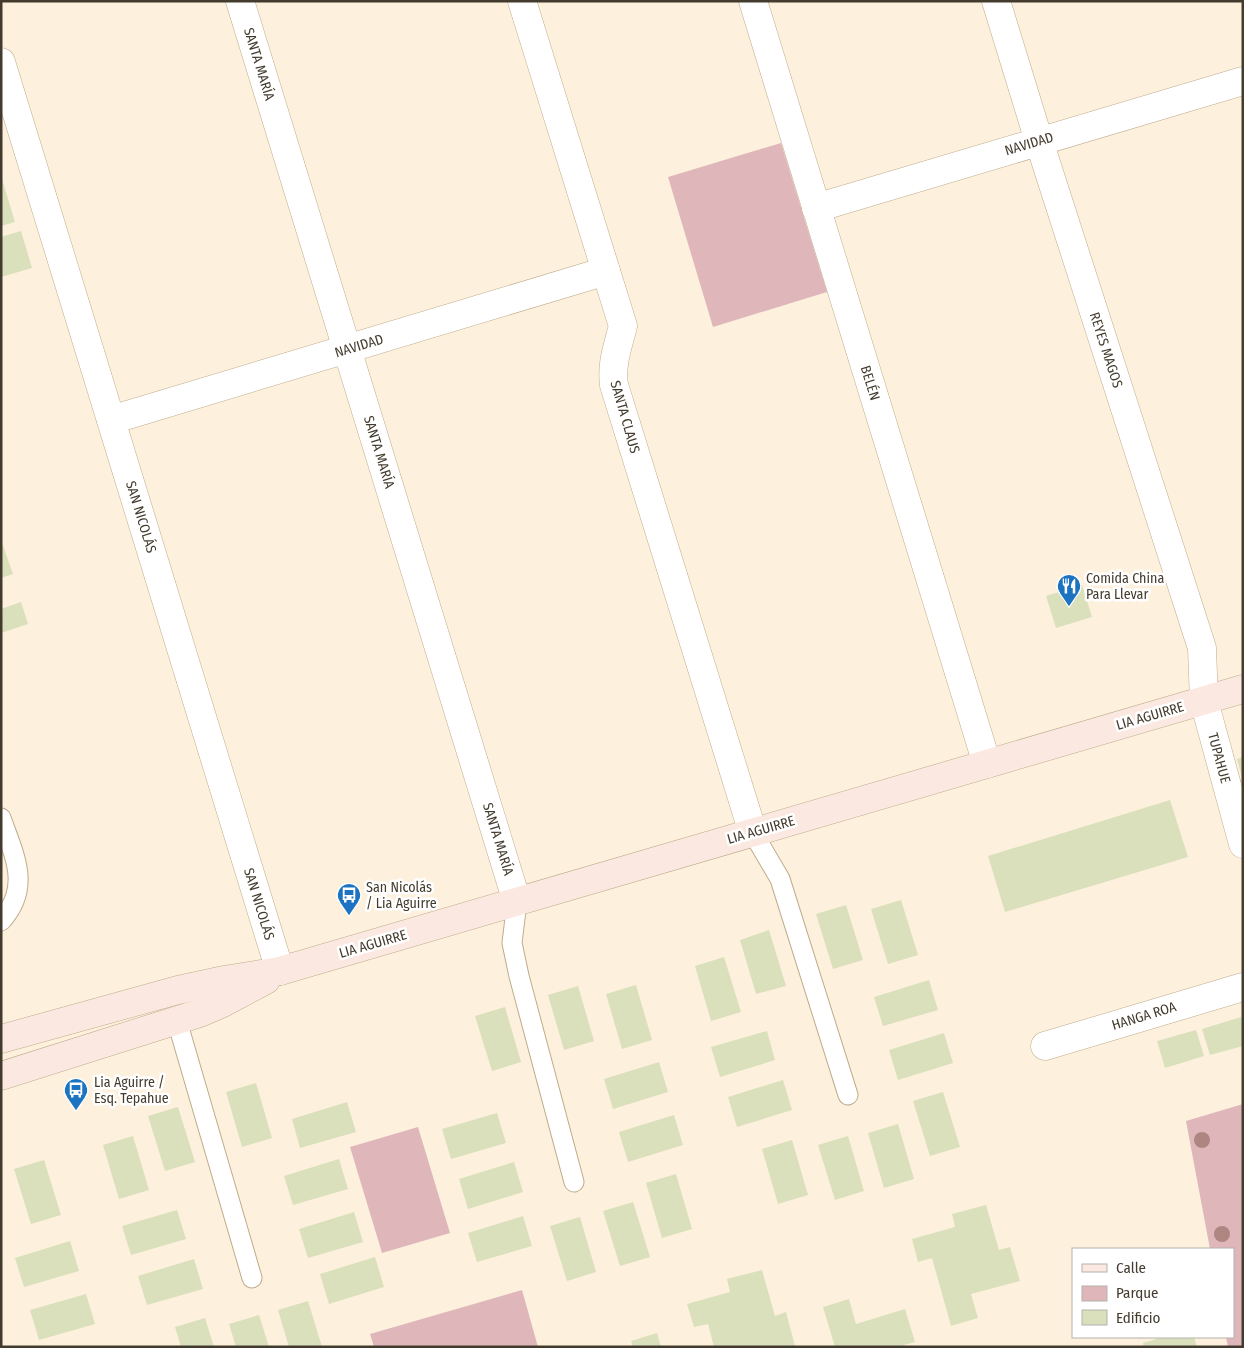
<svg xmlns="http://www.w3.org/2000/svg" width="1244" height="1348" viewBox="0 0 1244 1348" font-family="'Fira Sans Condensed',sans-serif">
  <style>
    .green { fill: #dfb7bb }
    .building { fill: #dae0bb }
    .lines { fill: none; stroke-linecap: round; stroke-linejoin: round }
    .lane-casing { stroke: #bfab8b; stroke-width: 21 }
    .street-casing { stroke: #bfab8b; stroke-width: 29 }
    .secondary-casing { stroke: #bfab8b; stroke-width: 29 }
    .lane { stroke: #fff; stroke-width: 19 }
    .street { stroke: #fff; stroke-width: 28 }
    .secondary { stroke: #fbe9e1; stroke-width: 28 }
    .tree { fill: #af8582 }
    .labels { text-anchor: middle; dominant-baseline: central; stroke-width: 5; stroke-linejoin: round; paint-order: stroke }
    .street-label { font-size: 14px; fill: #433b2e; stroke: #fff }
    .poi-label { font-size: 14px; fill: #433b2e; stroke: #fff; text-anchor: start }
  </style>
  <rect width="100%" height="100%" fill="#fdf1dd"/>
  <!-- green -->
  <g class="green">
    <path d="M781 143 827 292 713 327 668 177Z"/>
    <path d="M1243 1104V1347H1228L1226 1337H1233V1249H1210L1186 1121Z"/>
    <path d="M418 1127 450 1233 382 1253 350 1147Z"/>
    <path d="M522 1290 538 1347H374L370 1334Z"/>
  </g>
  <!-- building -->
  <g class="building">
    <path d="M2 179 15 222 1 226V180Z"/>
    <path d="M21 231 32 268 1 277V237Z"/>
    <path d="M1 540 13 574 1 578Z"/>
    <path d="M1082 585 1092 617 1056 628 1046 596Z"/>
    <path d="M21 602 28 624 1 633V609Z"/>
    <path d="M1243 757V777H1242L1237 759Z"/>
    <path d="M1170 800 1188 857 1005 912 988 856Z"/>
    <path d="M901 900 918 955 888 964 871 909Z"/>
    <path d="M846 905 863 960 833 969 816 914Z"/>
    <path d="M769 930 786 986 756 994 740 940Z"/>
    <path d="M724 957 741 1012 711 1021 695 966Z"/>
    <path d="M929 980 938 1010 883 1026 874 997Z"/>
    <path d="M636 985 652 1040 622 1049 606 994Z"/>
    <path d="M578 986 594 1041 564 1050 548 995Z"/>
    <path d="M505 1007 521 1062 492 1071 475 1016Z"/>
    <path d="M1241 1017 1243 1023V1046L1210 1055 1202 1029Z"/>
    <path d="M1196 1030 1204 1056 1165 1068 1157 1041Z"/>
    <path d="M767 1031 775 1060 720 1077 711 1047Z"/>
    <path d="M944 1033 953 1063 898 1080 889 1050Z"/>
    <path d="M659 1062 668 1092 613 1109 604 1079Z"/>
    <path d="M783 1080 792 1110 737 1127 728 1097Z"/>
    <path d="M256 1083 272 1138 242 1147 226 1092Z"/>
    <path d="M943 1092 960 1147 930 1156 913 1101Z"/>
    <path d="M347 1102 356 1132 300 1148 292 1119Z"/>
    <path d="M178 1107 195 1162 165 1171 148 1116Z"/>
    <path d="M497 1113 506 1143 451 1159 442 1129Z"/>
    <path d="M674 1115 683 1145 628 1162 619 1132Z"/>
    <path d="M898 1124 914 1179 884 1188 868 1133Z"/>
    <path d="M133 1136 149 1190 119 1199 103 1145Z"/>
    <path d="M848 1136 864 1191 835 1200 818 1145Z"/>
    <path d="M792 1140 808 1195 778 1204 762 1149Z"/>
    <path d="M339 1159 348 1189 293 1205 284 1176Z"/>
    <path d="M44 1160 61 1215 31 1224 14 1169Z"/>
    <path d="M514 1162 523 1192 468 1209 459 1179Z"/>
    <path d="M676 1174 692 1229 662 1238 646 1183Z"/>
    <path d="M633 1202 650 1257 620 1266 603 1211Z"/>
    <path d="M986 1205 999 1250 1010 1247 1020 1281 971 1294 978 1318 951 1326 932 1258 918 1262 912 1239 955 1227 952 1214Z"/>
    <path d="M177 1210 186 1239 131 1255 122 1226Z"/>
    <path d="M354 1212 363 1242 308 1258 299 1229Z"/>
    <path d="M523 1216 532 1246 477 1262 468 1233Z"/>
    <path d="M580 1217 596 1272 567 1281 550 1226Z"/>
    <path d="M70 1241 79 1271 24 1287 15 1258Z"/>
    <path d="M375 1257 384 1287 329 1304 320 1274Z"/>
    <path d="M194 1259 203 1289 147 1305 138 1276Z"/>
    <path d="M762 1270 775 1316 786 1312 795 1346 714 1347 708 1324 694 1327 687 1304 730 1292 727 1279Z"/>
    <path d="M86 1294 95 1324 39 1340 30 1310Z"/>
    <path d="M849 1299 856 1324 905 1309 915 1342 904 1345V1347H835L823 1307Z"/>
    <path d="M308 1301 322 1347H289L278 1310Z"/>
    <path d="M259 1315 269 1347H236L229 1324Z"/>
    <path d="M205 1318 214 1347H181L175 1327Z"/>
    <path d="M657 1333 661 1347H633L631 1341Z"/>
    <path d="M1163 1337H1194L1197 1347H1144L1143 1343Z"/>
  </g>
  <g class="lines">
    <!-- lane casing -->
    <g class="lane-casing">
      <g id="lane">
        <path d="M1 818C14 855 32 887 1 921"/>
        <path d="M753 833 780 879 848 1095"/>
        <path d="M517 902 512 943 519 976 574 1182"/>
        <path d="M177 1021 252 1278"/>
      </g>
    </g>
    <!-- street casing -->
    <g class="street-casing">
      <g id="street">
        <path d="M240 1 517 902"/>
        <path d="M522 1 623 326C618 346 611 363 614 385L753 833"/>
        <path d="M753 1 987 764"/>
        <path d="M996 1 1039 141 1202 648 1204 701 1243 844"/>
        <path d="M1 62 280 971"/>
        <path d="M816 208 1243 81"/>
        <path d="M111 420 606 271"/>
        <path d="M1045 1046 1243 987"/>
      </g>
    </g>
    <!-- secondary casing -->
    <g class="secondary-casing">
      <g id="secondary">
        <path d="M1 1039 178 990 224 980 280 971 1243 689"/>
        <path d="M1 1076 200 1013 221 1004 266 980"/>
      </g>
    </g>
    <!-- lane -->
    <use href="#lane" class="lane"/>
    <!-- street -->
    <use href="#street" class="street"/>
    <!-- secondary -->
    <use href="#secondary" class="secondary"/>
  </g>
  <!-- trees -->
  <g class="tree">
    <circle cx="1202" cy="1140" r="8"/>
    <circle cx="1222" cy="1234" r="8"/>
  </g>
  <!-- icons -->
  <defs>
    <g id="restaurant-pin" transform="scale(1.25)"><path d="M0 17L-7.5 6A9.5 9.5 0 1 1 7.5 6Z" fill="#1c73c1" stroke="#fff"/><path d="M-5-6h1v4h1v-4h1v4h1v-4h1v5L-1.5 .5V6h-2V.5L-5-1ZM5-6V6H3V1.5H1.5Q1.5-4 5-6Z" fill="#fff"/></g>
    <g id="bus-pin" transform="scale(1.25)"><path d="M0 17L-7.5 6A9.5 9.5 0 1 1 7.5 6Z" fill="#1c73c1" stroke="#fff"/><path d="M-5-6H5V4H4V6H2V4H-2V6H-4V4H-5ZM-3.5-4V0h7V-4ZM-3.5 1.2v1.5H-2V1.2ZM2 1.2v1.5H3.5V1.2Z" fill="#fff"/></g>
  </defs>
  <g fill-rule="evenodd">
    <use href="#restaurant-pin" x="1069" y="586"/>
    <use href="#bus-pin" x="349" y="895"/>
    <use href="#bus-pin" x="76" y="1090"/>
  </g>
  <g class="labels">
    <!-- street labels -->
    <g class="street-label">
      <text transform="translate(259 64) rotate(73)">SANTA MARÍA</text>
      <text transform="translate(1029 144) rotate(-17)">NAVIDAD</text>
      <text transform="translate(359 346) rotate(-17)">NAVIDAD</text>
      <text transform="translate(1106 350) rotate(72)">REYES MAGOS</text>
      <text transform="translate(870 383) rotate(73)">BELÉN</text>
      <text transform="translate(625 417) rotate(74)">SANTA CLAUS</text>
      <text transform="translate(379 452) rotate(73)">SANTA MARÍA</text>
      <text transform="translate(141 517) rotate(73)">SAN NICOLÁS</text>
      <text transform="translate(1150 716) rotate(-16)">LIA AGUIRRE</text>
      <text transform="translate(1219 758) rotate(75)">TUPAHUE</text>
      <text transform="translate(761 830) rotate(-16)">LIA AGUIRRE</text>
      <text transform="translate(498 839) rotate(73)">SANTA MARÍA</text>
      <text transform="translate(259 904) rotate(73)">SAN NICOLÁS</text>
      <text transform="translate(373 944) rotate(-16)">LIA AGUIRRE</text>
      <text transform="translate(1144 1016) rotate(-17)">HANGA ROA</text>
    </g>
    <!-- poi labels -->
    <g class="poi-label">
      <text x="1086" y="578">Comida China<tspan x="1086" dy="16">Para Llevar</tspan></text>
      <text x="366" y="887">San Nicolás<tspan x="366" dy="16">/ Lia Aguirre</tspan></text>
      <text x="94" y="1082">Lia Aguirre /<tspan x="94" dy="16">Esq. Tepahue</tspan></text>
    </g>
  </g>
  <!-- border -->
  <rect width="1244" height="1348" fill="none" stroke="#433b2e" stroke-width="5"/>
  <!-- legend -->
  <rect x="1072" y="1248" width="162" height="90" fill="#ffffff" stroke="#b4b1ab"/>
  <rect x="1082" y="1264" width="25" height="8" fill="#fbe9e1" stroke="#b4b1ab"/>
  <text x="1116" y="1273" font-size="15" fill="#433b2e">Calle</text>
  <rect x="1082" y="1286" width="25" height="15" fill="#dfb7bb" stroke="#b4b1ab"/>
  <text x="1116" y="1298" font-size="15" fill="#433b2e">Parque</text>
  <rect x="1082" y="1310" width="25" height="15" fill="#dae0bb" stroke="#b4b1ab"/>
  <text x="1116" y="1323" font-size="15" fill="#433b2e">Edificio</text>
</svg>
